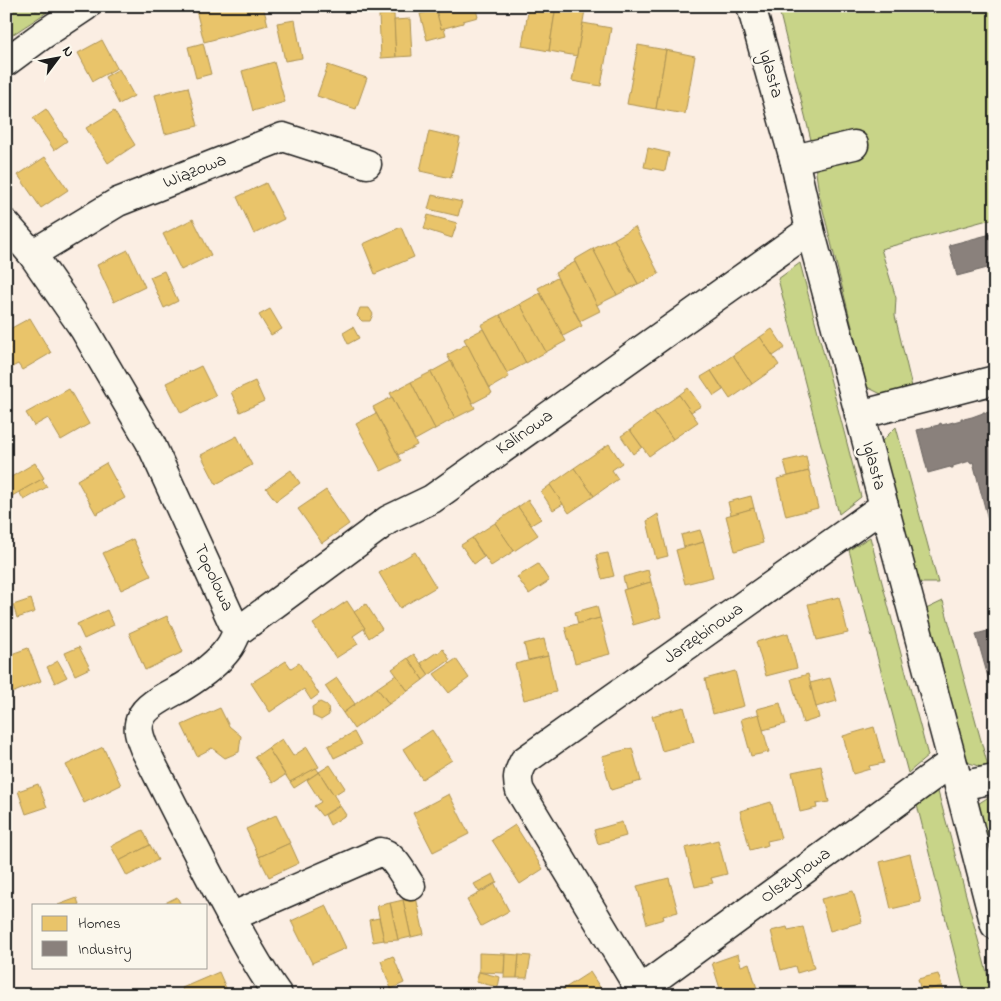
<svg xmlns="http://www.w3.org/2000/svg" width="1001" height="1001" viewBox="0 0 1001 1001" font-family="'Indie Flower',sans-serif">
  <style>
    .green { fill: #c8d488; stroke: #727852 }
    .homes { fill: #e9c46a; stroke: #ac9253 }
    .industry { fill: #8a817c; stroke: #69635f }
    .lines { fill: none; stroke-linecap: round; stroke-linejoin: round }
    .minor-casing { stroke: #1c1c1c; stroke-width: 31 }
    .minor { stroke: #fbf7ec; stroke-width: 28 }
    .labels { text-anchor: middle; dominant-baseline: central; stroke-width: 5; stroke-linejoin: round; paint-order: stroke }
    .street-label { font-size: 18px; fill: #1c1c1c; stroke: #fbf7ec }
  </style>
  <rect width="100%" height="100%" fill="#fbeee3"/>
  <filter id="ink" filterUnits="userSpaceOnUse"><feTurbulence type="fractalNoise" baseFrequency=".02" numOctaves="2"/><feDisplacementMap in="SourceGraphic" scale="10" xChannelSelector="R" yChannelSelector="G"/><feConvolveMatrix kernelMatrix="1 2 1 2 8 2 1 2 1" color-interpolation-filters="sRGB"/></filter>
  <g filter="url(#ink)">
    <!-- green -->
    <g class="green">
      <path d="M6 6H32L36 11 43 6 47 12 6 39Z"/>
      <path d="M778 6H995V218L881 249 896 298 895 316 912 387 903 391 881 394 867 387 819 194 812 144Z"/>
      <path d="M800 263 861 497 839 514 778 279Z"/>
      <path d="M896 427 938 583H917L879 444Z"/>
      <path d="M870 537 928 756 908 773 849 550Z"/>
      <path d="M943 601 989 770 964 761 924 610Z"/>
      <path d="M937 788 993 995H965L917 805Z"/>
      <path d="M995 793V889L973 807Z"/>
    </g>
    <!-- homes -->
    <g class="homes">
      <path d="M212 6H263L268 25 204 42 196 10Z"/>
      <path d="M437 6H475L478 17 463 21V23L441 29 436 10 438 9Z"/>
      <path d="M529 6H556L549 51 522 46Z"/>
      <path d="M556 6H563L585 10 577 56 549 51Z"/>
      <path d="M436 10 441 29 444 28 446 35 427 40 420 14Z"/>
      <path d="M394 14 396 57 381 58 379 15Z"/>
      <path d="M410 19 412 56 396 57 394 20Z"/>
      <path d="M295 20 302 58 285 61 277 23Z"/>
      <path d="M583 23 611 28 601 86 572 81Z"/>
      <path d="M102 40 117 68 93 81 78 53Z"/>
      <path d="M203 43 211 74 196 78 188 47Z"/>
      <path d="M638 45 666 50 656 109 627 104Z"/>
      <path d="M666 50 695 56 685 114 656 109Z"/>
      <path d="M274 62 285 102 253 111 242 71Z"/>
      <path d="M328 65 367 78 356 109 317 96Z"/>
      <path d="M119 69 134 96 119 104 105 77Z"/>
      <path d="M188 87 198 126 165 134 155 95Z"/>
      <path d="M46 109 67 141 54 150 33 118Z"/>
      <path d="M114 111 135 145 108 163 86 128Z"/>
      <path d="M429 131 460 138 451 178 420 171Z"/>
      <path d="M648 148 669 153 665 171 644 167Z"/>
      <path d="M45 157 68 190 41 208 18 175Z"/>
      <path d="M266 183 284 219 254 234 237 197Z"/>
      <path d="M432 195 462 202 458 216 428 209Z"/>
      <path d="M428 215 457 223 452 238 424 229Z"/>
      <path d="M193 219 211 255 181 270 163 234Z"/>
      <path d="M401 227 414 257 375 274 363 244Z"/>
      <path d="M635 227 659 274 638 284 614 239Z"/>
      <path d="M614 239 638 284 617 295 593 249Z"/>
      <path d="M593 249 617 295 597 305 574 260Z"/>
      <path d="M128 250 145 287 114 302 97 265Z"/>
      <path d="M575 262 600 311 580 321 555 273Z"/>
      <path d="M164 271 178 301 164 308 150 277Z"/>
      <path d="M557 278 582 326 563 336 538 288Z"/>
      <path d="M540 293 566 341 546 352 520 304Z"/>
      <path d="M520 304 546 352 526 363 500 315Z"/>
      <path d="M360 308H369L373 314 370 321H362L357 316Z"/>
      <path d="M270 309 282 329 271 335 259 315Z"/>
      <path d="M500 315 526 363 507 373 481 325Z"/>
      <path d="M30 318 51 353 22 370 18 364 6 370V351L10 349 6 343V331Z"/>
      <path d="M353 327 359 338 348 344 343 333Z"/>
      <path d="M483 329 509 377 490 388 464 339Z"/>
      <path d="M772 329 785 348 773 356 760 337Z"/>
      <path d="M760 337 779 365 752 384 733 355Z"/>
      <path d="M467 344 492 393 473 403 447 355Z"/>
      <path d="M733 355 752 384 730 399 711 371Z"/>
      <path d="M451 361 475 408 455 418 431 372Z"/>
      <path d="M201 366 216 396 181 413 166 383Z"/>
      <path d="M711 371 723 390 714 396 701 377Z"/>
      <path d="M431 372 455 418 435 429 411 382Z"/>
      <path d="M255 381 264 401 240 412 231 392Z"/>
      <path d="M411 382 435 429 415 440 390 393Z"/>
      <path d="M688 388 701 406 691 412 679 395Z"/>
      <path d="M69 389 89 424 61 440 48 418 34 426 26 413Z"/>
      <path d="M679 395 698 422 673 439 654 412Z"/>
      <path d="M392 397 417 445 398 455 373 407Z"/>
      <path d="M654 412 673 439 649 456 630 430Z"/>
      <path d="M376 413 401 461 381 471 356 424Z"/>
      <path d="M630 430 642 447 633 454 621 436Z"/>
      <path d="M237 436 252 465 216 484 201 455Z"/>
      <path d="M609 444 622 463 612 470 618 479 594 496 574 468Z"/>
      <path d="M806 456 809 471 788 476 784 461Z"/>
      <path d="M35 463 44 478 12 496 6 485V480Z"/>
      <path d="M106 463 125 498 96 514 77 480Z"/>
      <path d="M574 468 594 496 569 513 550 485Z"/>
      <path d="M291 470 300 483 276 501 266 488Z"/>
      <path d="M809 471 818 508 786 516 777 479Z"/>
      <path d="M42 479 47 487 24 500 19 492Z"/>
      <path d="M550 485 563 504 553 510 541 492Z"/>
      <path d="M326 490 349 524 322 543 298 509Z"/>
      <path d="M751 496 754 508 731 515 728 502Z"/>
      <path d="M528 500 541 519 531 525 518 507Z"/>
      <path d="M518 507 538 535 514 551 495 523Z"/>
      <path d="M754 508 763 543 735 551 726 516Z"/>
      <path d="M658 514 668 556 656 559 647 521Z"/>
      <path d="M495 523 514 551 491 566 472 538Z"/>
      <path d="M700 530 704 542 684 547 681 535Z"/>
      <path d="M472 538 484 557 474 564 461 545Z"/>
      <path d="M133 539 151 576 121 590 103 553Z"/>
      <path d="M704 542 713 577 685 584 676 550Z"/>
      <path d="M415 552 436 587 400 608 379 573Z"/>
      <path d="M608 553 614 576 602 579 596 555Z"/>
      <path d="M538 564 549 581 529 594 517 577Z"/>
      <path d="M648 570 651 582 626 589 623 577Z"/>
      <path d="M651 582 661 617 633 625 623 590Z"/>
      <path d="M839 597 848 633 817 640 808 604Z"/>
      <path d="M31 599 35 612 17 618 13 605Z"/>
      <path d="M347 601 365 628 353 636 358 644 336 658 313 624Z"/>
      <path d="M366 604 382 629 369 638 364 629 365 628 354 612Z"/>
      <path d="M597 606 600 618 578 624 575 612Z"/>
      <path d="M107 610 114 625 84 639 77 624Z"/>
      <path d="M167 616 183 652 145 670 129 633Z"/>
      <path d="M600 618 610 654 575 663 565 627Z"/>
      <path d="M788 633 797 668 766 676 756 642Z"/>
      <path d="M544 639 548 656 528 660 524 644Z"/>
      <path d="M79 647 90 668 75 675 65 653Z"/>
      <path d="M28 648 41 681 7 695 6 656Z"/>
      <path d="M443 649 450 660 429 675 421 663 437 652 438 653Z"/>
      <path d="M414 654 429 675 423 680 408 658Z"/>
      <path d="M548 656 556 692 524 700 515 664Z"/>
      <path d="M408 658 423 680 408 691 392 669Z"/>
      <path d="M456 659 469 678 449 693 434 674Z"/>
      <path d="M58 661 67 677 55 683 47 667Z"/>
      <path d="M286 661 291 668 299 663 319 694 311 700 304 689 270 712 251 683Z"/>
      <path d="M735 671 744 706 713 714 705 679Z"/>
      <path d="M808 674 819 718 803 723 791 679Z"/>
      <path d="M396 675 408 691 389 704 377 688Z"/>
      <path d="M337 678 355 704 343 713 325 686Z"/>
      <path d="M830 678 837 701 816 707 810 683Z"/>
      <path d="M377 688 389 704 354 729 343 713Z"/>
      <path d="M320 702 328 706 329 715 321 720 313 716 312 707Z"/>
      <path d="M780 703 786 724 763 730 757 709Z"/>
      <path d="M684 707 694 742 662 751 652 716Z"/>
      <path d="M220 708 229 726 241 736 239 752 225 758 212 748 197 756 182 725Z"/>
      <path d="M759 714 769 752 751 756 741 719Z"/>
      <path d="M874 727 884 763 869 766 870 769 853 774 843 736Z"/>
      <path d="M432 730 452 760 422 779 403 749Z"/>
      <path d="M354 732 361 745 334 758 328 746Z"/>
      <path d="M282 739 293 756 307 747 319 767 290 782 268 748Z"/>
      <path d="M103 747 121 785 84 803 66 765Z"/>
      <path d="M268 748 285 775 273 783 255 757Z"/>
      <path d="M632 748 641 781 611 790 602 756Z"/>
      <path d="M330 765 345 788 334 795 319 772Z"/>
      <path d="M821 766 829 802 816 804 817 808 800 812 792 772Z"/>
      <path d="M316 768 319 772 294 788 290 782Z"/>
      <path d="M319 772 340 805 322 816 314 806 321 802 307 780Z"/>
      <path d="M38 784 47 807 26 814 18 791Z"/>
      <path d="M449 794 469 834 433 852 413 813Z"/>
      <path d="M771 802 781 838 767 841 768 845 750 850 740 811Z"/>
      <path d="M340 806 346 815 330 825 325 815Z"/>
      <path d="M276 815 290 843 259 857 246 829Z"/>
      <path d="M622 822 626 836 598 844 594 830Z"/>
      <path d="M515 825 543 869 520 884 492 840Z"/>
      <path d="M143 830 150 845 119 861 111 846Z"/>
      <path d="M718 840 727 874 711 878 713 883 695 887 685 848Z"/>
      <path d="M290 843 299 863 269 877 259 857Z"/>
      <path d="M150 845 158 860 127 876 119 861Z"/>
      <path d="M910 854 921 902 891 909 880 862Z"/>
      <path d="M493 874 497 882 479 892 474 884Z"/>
      <path d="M669 878 678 912 663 916 664 919 647 924 637 886Z"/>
      <path d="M495 884 509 911 481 926 467 900Z"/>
      <path d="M853 891 862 922 830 931 821 899Z"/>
      <path d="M177 897 181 905H161Z"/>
      <path d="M416 897 424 934 411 937 403 900Z"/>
      <path d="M77 898 79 905H58Z"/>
      <path d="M403 900 411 937 398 940 390 903Z"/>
      <path d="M390 903 398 940 384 941 377 906Z"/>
      <path d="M326 905 346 948 312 963 291 921Z"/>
      <path d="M379 918 384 940 373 942 369 920Z"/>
      <path d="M787 927 788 930 803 927 814 968 797 973 795 966 781 970 771 931Z"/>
      <path d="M479 953 505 954 504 973 479 972Z"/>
      <path d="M505 954 519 955 517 978H504Z"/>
      <path d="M738 954 741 966 749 963 759 995H722L712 963Z"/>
      <path d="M519 955 531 956 527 978H517Z"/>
      <path d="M393 956 404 983 391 989 381 961Z"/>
      <path d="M219 972 229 995H184L182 988Z"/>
      <path d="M479 972 500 977 498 987 476 982Z"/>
      <path d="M590 972 605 995H565L562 990Z"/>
      <path d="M938 974 942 986 921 992 918 979Z"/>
      <path d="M942 986 944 995H909Z"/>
    </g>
    <!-- industry -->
    <g class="industry">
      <path d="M995 233V266L957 276 949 245Z"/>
      <path d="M995 411V546L973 462 971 463 970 461 953 466V468H951L950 467 928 473 917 430 939 425V424L941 423 942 425 961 420V418H963L964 419 972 417 983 413V412H985V413Z"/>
      <path d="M995 629V702L976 634Z"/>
    </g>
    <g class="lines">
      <!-- minor casing -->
      <g class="minor-casing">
        <g id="minor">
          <path d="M751 6 794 159 810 230 959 786 995 925"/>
          <path d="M6 62 44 34 86 6"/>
          <path d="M794 159 854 145"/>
          <path d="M6 224 32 254 84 329 150 442 237 632C235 637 232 644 228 649 217 664 200 676 184 686 171 694 146 704 141 718 136 728 140 738 144 748 171 801 197 854 226 907 242 937 258 967 278 995"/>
          <path d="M32 254 118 202 283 137 367 164"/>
          <path d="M859 415 995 380"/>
          <path d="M237 632 388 520 432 499 810 230"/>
          <path d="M959 786 995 779"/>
          <path d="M231 917 380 852C393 853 404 876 411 886"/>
          <path d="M640 990 952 762"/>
          <path d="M643 995 520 791C516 778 518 773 524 761L884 506"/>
        </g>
      </g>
      <!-- minor -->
      <use href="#minor" class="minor"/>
    </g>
  </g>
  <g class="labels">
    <!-- street labels -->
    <g class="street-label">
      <text transform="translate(770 74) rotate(74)">Iglasta</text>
      <text transform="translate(195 172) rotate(-22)">Wiązowa</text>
      <text transform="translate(525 433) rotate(-35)">Kalinowa</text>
      <text transform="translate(873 466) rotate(75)">Iglasta</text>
      <text transform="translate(213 578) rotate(65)">Topolowa</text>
      <text transform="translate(704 634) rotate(-35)">Jarzębinowa</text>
      <text transform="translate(796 876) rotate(-36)">Olszynowa</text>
    </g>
  </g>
  <!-- margin -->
  <rect width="1001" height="1001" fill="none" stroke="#fbf7ec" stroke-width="25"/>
  <rect x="12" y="12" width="976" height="976" fill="none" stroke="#1c1c1c" stroke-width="2" filter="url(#ink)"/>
  <!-- legend -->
  <rect x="32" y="904" width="175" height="65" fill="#fbf7ec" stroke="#a29f99"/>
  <rect x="42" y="916" width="25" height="15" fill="#e9c46a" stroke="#a29f99"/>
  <text x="78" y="928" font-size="15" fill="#1c1c1c">Homes</text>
  <rect x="42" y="941" width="25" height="15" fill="#8a817c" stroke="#a29f99"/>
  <text x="78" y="954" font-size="15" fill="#1c1c1c">Industry</text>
  <!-- north arrow -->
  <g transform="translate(58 58) rotate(58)" stroke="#fbf7ec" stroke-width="4" paint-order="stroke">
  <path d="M0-4L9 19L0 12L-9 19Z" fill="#1c1c1c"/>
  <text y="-8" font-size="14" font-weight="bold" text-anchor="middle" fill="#1c1c1c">N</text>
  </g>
</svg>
